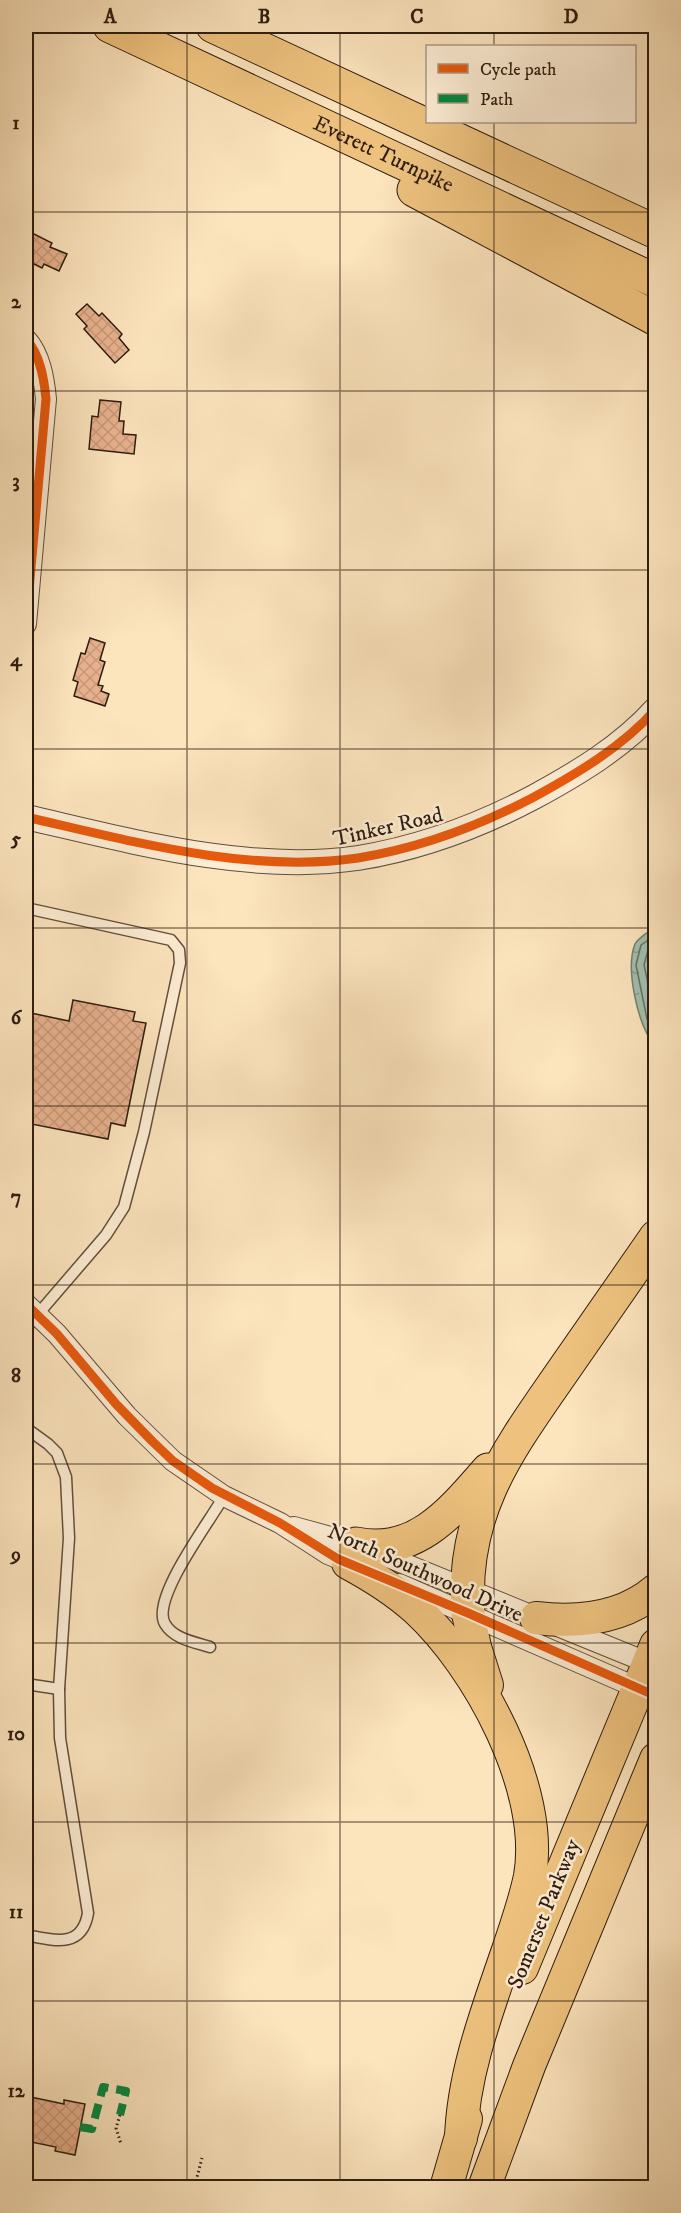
<svg xmlns="http://www.w3.org/2000/svg" width="681" height="2213" viewBox="0 0 681 2213" font-family="'IM FELL DW Pica',serif">
  <style>
    .water { fill: url(#water-ripples); stroke: #727e6e; stroke-width: 1.5 }
    .lines { fill: none; stroke-linecap: round; stroke-linejoin: round }
    .shore { stroke: #676e5e; stroke-width: 1.5 }
    .building { fill: url(#building-cross-hatch); stroke: #2e1c10; stroke-width: 1.5 }
    .service-casing { stroke: #624e3b; stroke-width: 13 }
    .minor-casing { stroke: #624e3b; stroke-width: 22 }
    .tertiary-casing { stroke: #624e3b; stroke-width: 26 }
    .primary-casing { stroke: #2e1c10; stroke-width: 34 }
    .motorway-casing { stroke: #2e1c10; stroke-width: 35 }
    .path { stroke: #2e1c10; stroke-width: 3; stroke-dasharray: 1.5 3; stroke-linecap: butt }
    .service { stroke: #fdedd4; stroke-width: 10 }
    .minor { stroke: #fdedd4; stroke-width: 20 }
    .tertiary { stroke: #fdedd4; stroke-width: 24 }
    .primary { stroke: #eec27e; stroke-width: 32 }
    .motorway { stroke: #eec27e; stroke-width: 33 }
    .quiet { stroke: #00873e; stroke-width: 8; stroke-dasharray: 15 8; stroke-linecap: butt }
    .cycleway-casing { stroke: #fdedd4; stroke-width: 13 }
    .cycleway { stroke: #e8590c; stroke-width: 9 }
    .grid { fill: none; stroke: #2e1c10; stroke-width: 1.5; stroke-opacity: 0.55 }
    .labels { text-anchor: middle; dominant-baseline: central; stroke-width: 5; stroke-linejoin: round; paint-order: stroke }
    .street-label { font-size: 22px; fill: #2e1c10; stroke: #fdedd4 }
    .neatline { fill: none; stroke: #2e1c10; stroke-width: 2 }
    .grid-label { font-size: 20px; text-anchor: middle; font-weight: bold; fill: #2e1c10 }
  </style>
  <defs>
    <pattern id="water-ripples" width="26" height="14" patternUnits="userSpaceOnUse" patternTransform="scale(1.5)"><rect width="26" height="14" fill="#a0bfad"/><path d="M2 4q2-2 4 0t4 0M15 11q2-2 4 0t4 0" fill="none" stroke="#839a8b"/></pattern>
    <pattern id="building-cross-hatch" width="8" height="8" patternUnits="userSpaceOnUse" patternTransform="scale(1.5)"><rect width="8" height="8" fill="#e8b18e"/><path d="M0 0l8 8M0 8l8-8" fill="none" stroke="#c79879"/></pattern>
  </defs>
  <rect width="100%" height="100%" fill="#fce4bd"/>
  <filter id="stains"><feTurbulence type="fractalNoise" baseFrequency=".00333" numOctaves="4"/><feColorMatrix values="0 0 0 0 .2 0 0 0 0 .09 0 0 0 0 .02 0 0 0 .5 -.17"/></filter>
  <radialGradient id="worn" r=".72"><stop offset=".6" stop-color="#630" stop-opacity="0"/><stop offset="1" stop-color="#630" stop-opacity=".3"/></radialGradient>
  <!-- water -->
  <path class="water" d="M652 929H656L655 1046C638 1026 625 969 635 944 638 938 647 933 652 929Z"/>
  <g class="lines">
    <!-- shore -->
    <g class="shore">
      <path d="M656 935 641 945 636 965 647 1019 656 1035"/>
      <path d="M656 944 648 950 644 965 656 1019"/>
    </g>
  </g>
  <!-- building -->
  <g class="building">
    <path d="M26 230 52 243 50 247 67 254 59 271 44 264 42 268 26 260Z"/>
    <path d="M87 304 99 316 102 313 122 334 119 338 129 350 115 363 84 329 87 326 76 314Z"/>
    <path d="M100 400 121 402 119 421H124L123 434 136 435 134 454 89 449 92 416 98 417Z"/>
    <path d="M90 638 105 643 100 660 105 662 98 685 103 686 101 691 109 694 105 706 74 696 78 682 73 680 81 653 85 654Z"/>
    <path d="M73 1000 135 1012 133 1021 146 1023 125 1126 111 1123 108 1139 26 1123V1012L69 1021Z"/>
    <path d="M26 2096 64 2104V2100L85 2104 75 2155 55 2151 56 2147 26 2141Z"/>
  </g>
  <g class="lines">
    <!-- service casing -->
    <g class="service-casing">
      <g id="service">
        <path d="M26 908 171 940 179 950 180 963 144 1132 124 1207 106 1235 26 1328"/>
        <path d="M26 1428 48 1444 57 1453 66 1477 69 1538 59 1689 60 1738 88 1913C82 1950 52 1940 26 1935"/>
        <path d="M210 1647C194 1642 174 1639 165 1624 150 1599 211 1520 224 1496"/>
        <path d="M26 1684 59 1689"/>
      </g>
    </g>
    <!-- minor casing -->
    <g class="minor-casing">
      <g id="minor">
        <path d="M26 339C40 354 44 378 46 399L26 624"/>
        <path d="M26 1304 57 1334 127 1416 173 1461 224 1496 280 1523 328 1554 358 1567"/>
        <path d="M294 1527 356 1544 656 1666"/>
        <path d="M399 1584 656 1696"/>
      </g>
    </g>
    <!-- tertiary casing -->
    <g class="tertiary-casing">
      <path id="tertiary" d="M26 817C131 841 249 874 358 858 420 848 479 826 534 797 578 773 622 747 656 709"/>
    </g>
    <!-- primary casing -->
    <g class="primary-casing">
      <g id="primary">
        <path d="M348 1563C372 1576 395 1590 416 1609 478 1666 545 1789 530 1876 525 1901 516 1926 508 1950 487 2011 463 2074 461 2138"/>
        <path d="M468 1613 475 1647 487 1685"/>
        <path d="M536 1618C579 1623 622 1619 656 1590"/>
        <path d="M522 1968 656 1645"/>
        <path d="M446 2188 466 2119"/>
        <path d="M484 2188 529 2066 656 1759"/>
      </g>
    </g>
    <!-- motorway casing -->
    <g class="motorway-casing">
      <g id="motorway">
        <path id="s1" d="M110 26 656 281"/>
        <path d="M213 26 656 232"/>
        <path d="M414 190 656 319"/>
        <path d="M356 1544C416 1557 453 1510 488 1470"/>
        <path d="M468 1613C461 1510 509 1449 565 1368 595 1325 625 1281 656 1237"/>
      </g>
    </g>
    <!-- path -->
    <g class="path">
      <path d="M120 2115 116 2128 121 2144"/>
      <path d="M196 2181 202 2158"/>
    </g>
    <!-- service -->
    <use href="#service" class="service"/>
    <!-- minor -->
    <use href="#minor" class="minor"/>
    <!-- tertiary -->
    <use href="#tertiary" class="tertiary"/>
    <!-- primary -->
    <use href="#primary" class="primary"/>
    <!-- motorway -->
    <use href="#motorway" class="motorway"/>
    <!-- quiet -->
    <g class="quiet">
      <path d="M80 2127 92 2129 103 2087 126 2091 120 2115"/>
      <path d="M194 2188 196 2181"/>
    </g>
    <!-- cycleway casing -->
    <g class="cycleway-casing">
      <g id="cycleway">
        <path d="M26 339C40 354 44 378 46 399L26 624"/>
        <path d="M26 817C131 841 249 874 358 858 420 848 479 826 534 797 578 773 622 747 656 709"/>
        <path d="M26 1304 57 1334 116 1404 152 1441 173 1461 212 1488 280 1523 338 1559 468 1613 656 1696"/>
      </g>
    </g>
    <!-- cycleway -->
    <use href="#cycleway" class="cycleway"/>
  </g>
  <!-- grid -->
  <path class="grid" d="M187 26V2188M340 26V2188M494 26V46M494 122V2188M26 212H656M26 391H656M26 570H656M26 749H656M26 928H656M26 1106H656M26 1285H656M26 1464H656M26 1643H656M26 1822H656M26 2001H656"/>
  <g class="labels">
    <!-- street labels -->
    <g class="street-label">
      <text stroke="none"><textPath href="#s1" startOffset="302">Everett Turnpike</textPath></text>
      <text transform="translate(388 827) rotate(-13)">Tinker Road</text>
      <text transform="translate(425 1573) rotate(24)">North Southwood Drive</text>
      <text transform="translate(544 1914) rotate(-68)">Somerset Parkway</text>
    </g>
  </g>
  <!-- margin -->
  <rect width="681" height="2213" fill="none" stroke="#fce4bd" stroke-width="66"/>
  <!-- legend -->
  <rect x="426" y="45" width="210" height="78" fill="#fdedd4" stroke="#aa9986" stroke-width="1.5"/>
  <rect x="438" y="64" width="30" height="9" fill="#e8590c" stroke="#aa9986" stroke-width="1.5"/>
  <text x="480" y="75" font-size="18" fill="#2e1c10">Cycle path</text>
  <rect x="438" y="94" width="30" height="9" fill="#00873e" stroke="#aa9986" stroke-width="1.5"/>
  <text x="480" y="105" font-size="18" fill="#2e1c10">Path</text>
  <rect x="33" y="33" width="615" height="2147" class="neatline"/>
  <g class="grid-label">
    <text x="110" y="23">A</text>
    <text x="264" y="23">B</text>
    <text x="417" y="23">C</text>
    <text x="571" y="23">D</text>
    <text x="16" y="129">1</text>
    <text x="16" y="308">2</text>
    <text x="16" y="487">3</text>
    <text x="16" y="666">4</text>
    <text x="16" y="845">5</text>
    <text x="16" y="1024">6</text>
    <text x="16" y="1203">7</text>
    <text x="16" y="1382">8</text>
    <text x="16" y="1561">9</text>
    <text x="16" y="1740">10</text>
    <text x="16" y="1918">11</text>
    <text x="16" y="2097">12</text>
  </g>
  <rect width="100%" height="100%" filter="url(#stains)"/>
  <rect width="100%" height="100%" fill="url(#worn)"/>
</svg>
